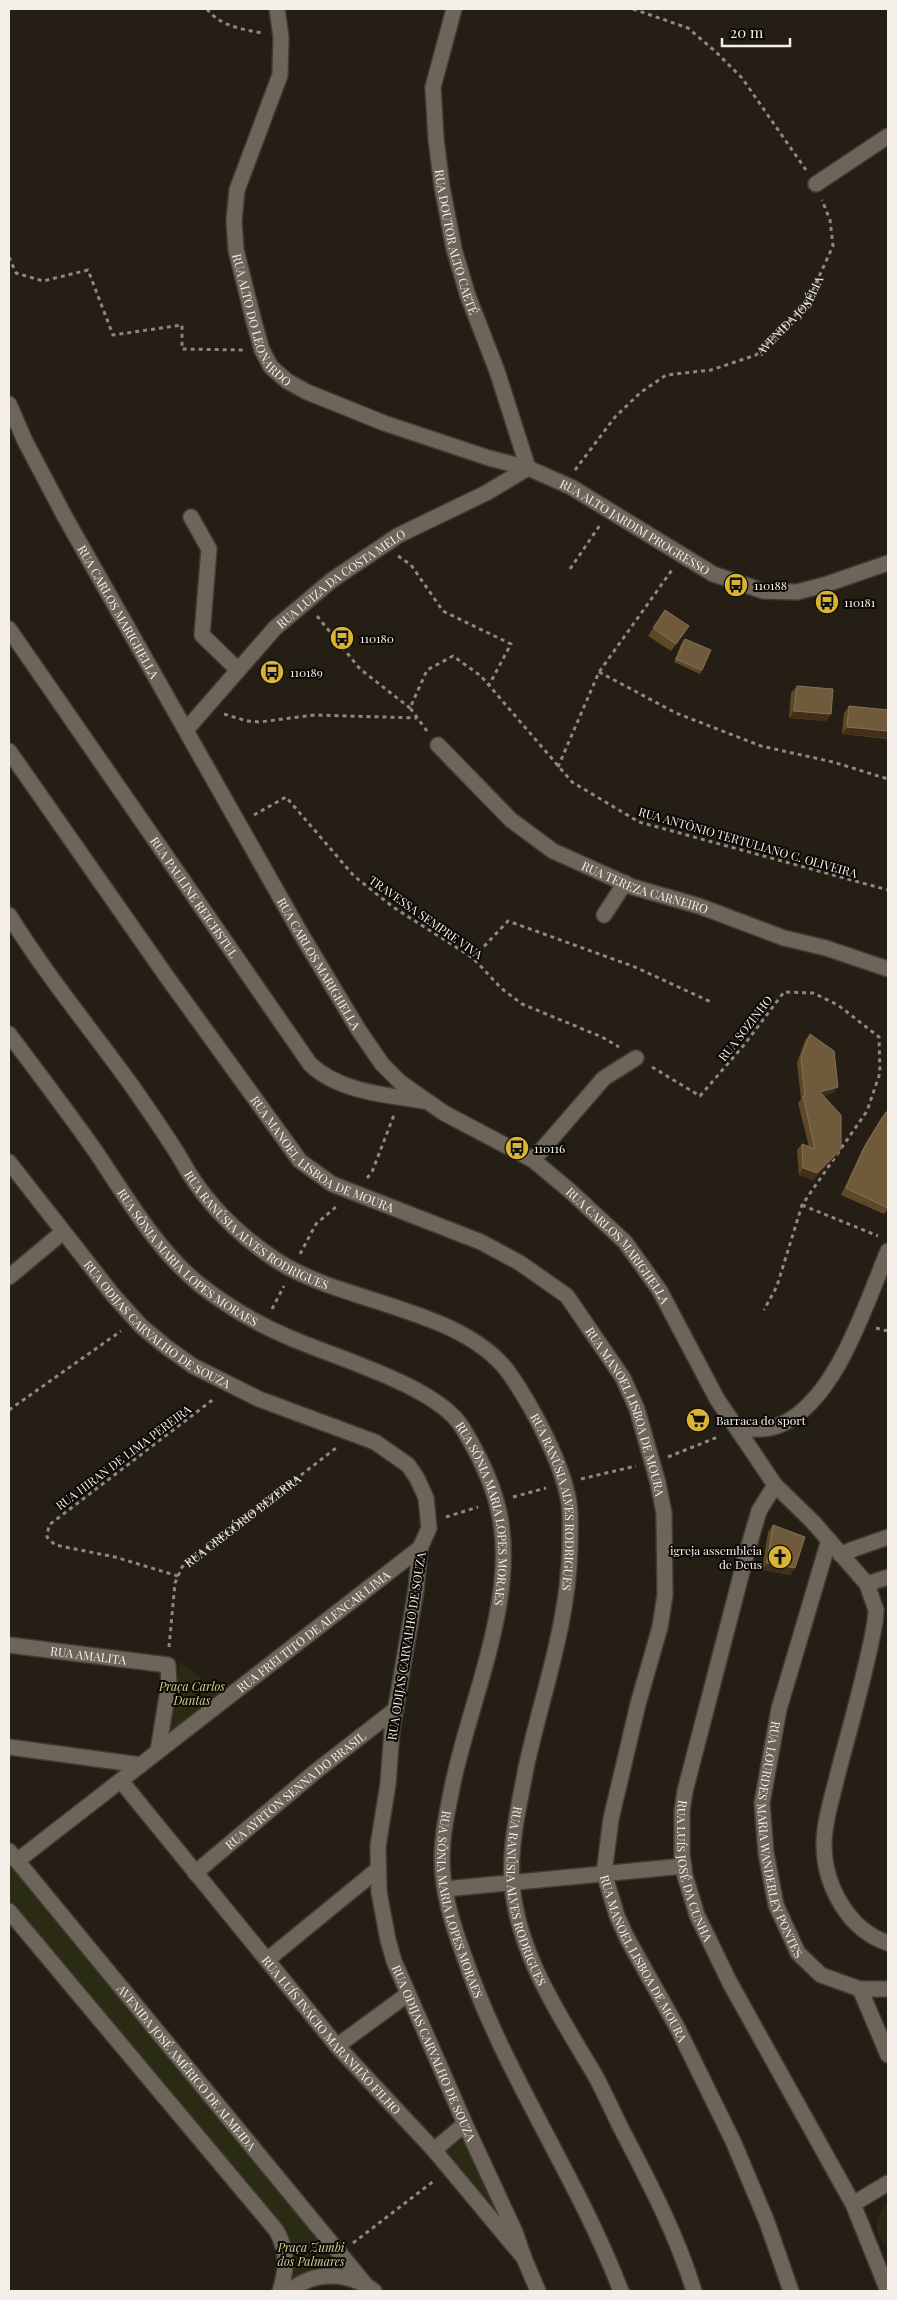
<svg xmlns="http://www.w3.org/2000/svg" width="897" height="2300" viewBox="0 0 897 2300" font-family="'Playfair Display',serif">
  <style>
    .green { fill: #2a2b13 }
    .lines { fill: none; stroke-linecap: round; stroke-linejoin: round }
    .minor-casing { stroke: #413b35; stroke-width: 18 }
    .path { stroke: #8d8880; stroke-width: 3; stroke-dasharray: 4 4; stroke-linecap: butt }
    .minor { stroke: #6d6559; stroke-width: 15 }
    .wall { fill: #5f4828 }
    .shaded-wall { fill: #412f17 }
    .building { fill: #6f5a3c; stroke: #847157 }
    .labels { text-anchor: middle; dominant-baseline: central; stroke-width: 4; stroke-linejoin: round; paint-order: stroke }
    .street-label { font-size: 12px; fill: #f4f0e9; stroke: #0b0905 }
    .poi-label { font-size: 12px; fill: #f4f0e9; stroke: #0b0905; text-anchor: start }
    .park-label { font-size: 12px; font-style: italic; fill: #d0d690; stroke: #0b0905 }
  </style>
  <rect width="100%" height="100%" fill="#241e14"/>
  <!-- green -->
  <g class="green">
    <path d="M180 1662 219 1693 169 1732Z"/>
    <path d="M9 1862 346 2270 289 2283 295 2258 289 2241 9 1903Z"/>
    <path d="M465 2140 512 2233 439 2151Z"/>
    <path d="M888 2203V2247C873 2236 873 2214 888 2203Z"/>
  </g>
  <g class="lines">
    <!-- minor casing -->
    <g class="minor-casing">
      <g id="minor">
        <path id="s3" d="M277 9 281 37 280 75 237 190 234 221 236 250 254 322 262 350 271 367 287 381 307 392 384 423 489 458 528 468 571 487 713 574 763 591 797 592 824 585 888 563"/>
        <path id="s4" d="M454 9 433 87 436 139 442 187 454 249 468 296 497 371 528 468"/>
        <path d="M816 184 888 136"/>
        <path id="s5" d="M9 404 25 441 65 517 301 934 358 1029 382 1064 401 1083 444 1113 533 1160 569 1190 625 1242 660 1291 717 1399 775 1485 813 1522 867 1584 876 1610 875 1622C866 1674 850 1726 837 1777 832 1798 824 1822 824 1844 824 1885 848 1930 888 1943"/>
        <path d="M191 517 209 549 202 635 238 670"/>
        <path id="s6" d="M9 629 310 1064C339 1092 387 1095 424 1101"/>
        <path id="s7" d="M186 730 275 628 332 580 399 535 486 493 528 468"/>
        <path id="s8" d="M438 745 511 820 553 851 633 887 699 906 784 938 826 948 888 969"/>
        <path id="s9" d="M9 751 167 977 300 1161 332 1184 481 1242 520 1263 567 1296 623 1378 637 1409 658 1483 664 1513 665 1595 660 1627 638 1704 611 1819 604 1873 617 1916 627 1938 678 2029 733 2141 767 2222 791 2291"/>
        <path id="s10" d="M9 915C46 975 91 1029 132 1086 148 1109 164 1132 179 1156 185 1166 190 1176 197 1185 217 1214 247 1241 276 1260 340 1303 462 1308 509 1373 532 1406 563 1464 569 1503 571 1517 570 1531 570 1545 569 1622 542 1694 526 1768 519 1806 509 1847 512 1885 519 1957 561 2017 596 2077 605 2094 613 2112 622 2130 649 2182 677 2235 694 2291"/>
        <path d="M604 915 625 883"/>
        <path id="s11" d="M9 1034C38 1073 68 1112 96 1152 127 1198 156 1249 200 1285 226 1305 255 1323 286 1336 332 1357 436 1385 462 1427 476 1450 490 1477 497 1504 521 1591 471 1697 453 1783 448 1808 442 1833 442 1859 442 1892 453 1926 464 1956 504 2074 577 2176 621 2291"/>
        <path d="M533 1160 604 1078 636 1058"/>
        <path id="s12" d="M9 1162 113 1295 141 1326 165 1346 193 1366 259 1399 375 1442 408 1465 417 1478 426 1498 429 1528 420 1548 416 1590 392 1730 388 1784 378 1846 379 1892 388 1940 394 1961 465 2124 515 2232 524 2258"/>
        <path d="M9 1277 63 1232"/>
        <path d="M737 1429C752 1429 768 1431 782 1424 837 1399 866 1303 888 1251"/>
        <path id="s13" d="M775 1485 759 1511 747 1552 685 1791 682 1811V1855L685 1876 697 1915 730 1983 853 2204 888 2291"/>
        <path id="s14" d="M829 1540 779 1709 762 1803 766 1853 776 1905 798 1953 821 1975 860 1989H888"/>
        <path d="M840 1554 888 1537"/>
        <path d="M867 1584 888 1577"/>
        <path id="s15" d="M9 1645 168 1665 169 1684 158 1751"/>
        <path d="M9 1747 141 1765"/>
        <path id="s16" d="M121 1781 337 2046 434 2150 524 2258 538 2291"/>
        <path id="s17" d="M9 1851 365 2284"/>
        <path id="s18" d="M17 1861 420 1548"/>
        <path id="s19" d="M195 1873 315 1772 396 1709"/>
        <path d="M445 1889 684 1866"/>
        <path d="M9 1911 276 2230C288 2250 287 2269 280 2291"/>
        <path d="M267 1960 377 1870"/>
        <path d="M860 1989 888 2055"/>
        <path d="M337 2046 408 1994"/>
        <path d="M434 2150 465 2124"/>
        <path d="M853 2204 888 2183"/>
        <path d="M290 2291C315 2270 349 2272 374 2291"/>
      </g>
    </g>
    <!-- path -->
    <g class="path">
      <path d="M207 9C220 26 241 29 262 33"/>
      <path d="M633 9 688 28 716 52 742 78 806 170"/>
      <path d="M9 257 16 273 43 281 88 270 113 335 182 325V349L244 350"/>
      <path id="s1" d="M575 470 615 417 641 392 666 375 711 370 756 355 807 303 833 246 830 220 822 200"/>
      <path d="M398 556 411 565 443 611 511 644 489 685"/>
      <path d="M570 569 600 525"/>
      <path d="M317 616 360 669 410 708"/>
      <path d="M599 672 676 713 761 746 833 762 888 779"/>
      <path d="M224 714 247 721 260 722 315 715 417 718"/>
      <path d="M427 731 410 708 427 670 453 656 481 676 572 782 639 822 888 890"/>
      <path d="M558 767 599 672 672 570"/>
      <path d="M254 815 286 797 354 876 393 907 473 958 501 988 522 1004 602 1037 619 1047"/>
      <path d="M473 958 508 921 635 967 711 1002"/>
      <path d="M652 1067 700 1096 744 1045 784 992 813 993 838 1005 879 1037 880 1073 867 1111 802 1205 777 1286 764 1310"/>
      <path d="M367 1178 372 1172 394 1115"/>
      <path d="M802 1205 878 1236"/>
      <path d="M300 1254 316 1224 337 1206"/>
      <path d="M272 1309 284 1286"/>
      <path d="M876 1328 888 1331"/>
      <path d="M9 1410 121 1331"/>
      <path d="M668 1457 720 1436"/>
      <path d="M581 1479 636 1466"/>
      <path d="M513 1497 546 1488"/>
      <path d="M446 1517 478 1507"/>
      <path d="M178 1576 115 1557 55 1545 47 1537 49 1525 215 1398"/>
      <path id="s2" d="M169 1647 175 1583 182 1567 336 1448"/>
      <path d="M353 2243 435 2180"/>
    </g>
    <!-- minor -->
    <use href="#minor" class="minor"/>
  </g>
  <!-- wall -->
  <g class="wall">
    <path d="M665 610 689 626 671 651 648 636Z"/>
    <path d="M685 639 702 670 700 674 674 662 682 642Z"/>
    <path d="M797 686 831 714 826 721 789 718 791 693Z"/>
    <path d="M849 706 888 710V739L842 734 844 713Z"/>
    <path d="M810 1034 838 1087 833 1093 824 1096 837 1155 813 1180 799 1175 797 1150 802 1144 809 1147 798 1103 801 1099 797 1063 805 1040Z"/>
    <path d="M888 1107V1209L884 1214 841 1195 862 1150 881 1118 886 1112Z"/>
    <path d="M773 1525 795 1568 790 1575 762 1570 768 1532Z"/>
  </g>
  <!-- shaded-wall -->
  <g class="shaded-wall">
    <path d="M794 711 831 714 826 721 789 718Z"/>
    <path d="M847 727 888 731V738L842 734Z"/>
    <path d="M838 1087 833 1093 816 1099 820 1092Z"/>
    <path d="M841 1149 837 1155 813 1180 799 1175 803 1168Z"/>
    <path d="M767 1563 795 1568 790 1575 762 1570Z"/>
  </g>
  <!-- building -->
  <g class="building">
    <path d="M665 610 689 626 676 644 653 628Z"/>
    <path d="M685 639 711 650 702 670 676 659Z"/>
    <path d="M797 686 833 689 831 714 794 711Z"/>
    <path d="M849 706 888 710V731L847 727Z"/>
    <path d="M810 1034 834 1051 838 1087 820 1092 841 1115V1149L817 1173 803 1168 802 1144 815 1149 803 1096H805L801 1057Z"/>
    <path d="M888 1110V1208L846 1188 866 1144 886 1112 887 1113Z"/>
    <path d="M773 1525 805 1537 795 1568 767 1563Z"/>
  </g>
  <!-- icons -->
  <defs>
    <g id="bus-disc" transform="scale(1.25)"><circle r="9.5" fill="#dab333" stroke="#0b0905"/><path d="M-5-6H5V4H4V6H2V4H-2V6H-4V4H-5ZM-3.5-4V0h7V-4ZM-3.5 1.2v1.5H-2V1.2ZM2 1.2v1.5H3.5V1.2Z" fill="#111"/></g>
    <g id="supermarket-disc" transform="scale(1.25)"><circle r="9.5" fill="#dab333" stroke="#0b0905"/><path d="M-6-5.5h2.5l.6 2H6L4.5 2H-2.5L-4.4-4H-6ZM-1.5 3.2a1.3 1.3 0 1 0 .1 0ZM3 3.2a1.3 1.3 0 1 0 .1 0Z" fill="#111"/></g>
    <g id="church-disc" transform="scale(1.25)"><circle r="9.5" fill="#dab333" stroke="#0b0905"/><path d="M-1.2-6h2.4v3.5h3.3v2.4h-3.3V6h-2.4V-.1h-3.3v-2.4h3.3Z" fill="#111"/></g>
  </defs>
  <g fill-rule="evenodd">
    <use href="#bus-disc" x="736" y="585"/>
    <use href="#bus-disc" x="827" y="602"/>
    <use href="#bus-disc" x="342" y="638"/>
    <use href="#bus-disc" x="272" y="672"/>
    <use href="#bus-disc" x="517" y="1148"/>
    <use href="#supermarket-disc" x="698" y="1420"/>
    <use href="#church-disc" x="780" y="1557"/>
  </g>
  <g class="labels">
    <!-- street labels -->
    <g class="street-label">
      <text stroke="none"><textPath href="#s4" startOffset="238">RUA DOUTOR ALTO CAETÉ</textPath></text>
      <text stroke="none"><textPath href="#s1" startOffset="278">AVENIDA JOSÉLIA</textPath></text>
      <text stroke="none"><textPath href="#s3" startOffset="325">RUA ALTO DO LEONARDO</textPath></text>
      <text stroke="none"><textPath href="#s3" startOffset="772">RUA ALTO JARDIM PROGRESSO</textPath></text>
      <text stroke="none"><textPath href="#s7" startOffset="218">RUA LUIZA DA COSTA MELO</textPath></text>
      <text stroke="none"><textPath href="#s5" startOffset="235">RUA CARLOS MARIGHELLA</textPath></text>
      <text transform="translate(748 842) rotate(16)">RUA ANTÔNIO TERTULIANO C. OLIVEIRA</text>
      <text stroke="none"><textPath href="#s8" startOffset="256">RUA TEREZA CARNEIRO</textPath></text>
      <text stroke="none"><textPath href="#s6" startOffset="326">RUA PAULINE REICHSTUL</textPath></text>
      <text transform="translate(426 917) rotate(35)">TRAVESSA SEMPRE VIVA</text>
      <text stroke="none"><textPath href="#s5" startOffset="640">RUA CARLOS MARIGHELLA</textPath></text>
      <text transform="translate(745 1028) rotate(-52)">RUA SOZINHO</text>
      <text stroke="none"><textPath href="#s9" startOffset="516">RUA MANOEL LISBOA DE MOURA</textPath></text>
      <text stroke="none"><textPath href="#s10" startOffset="405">RUA RANÚSIA ALVES RODRIGUES</textPath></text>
      <text stroke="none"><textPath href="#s5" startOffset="1060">RUA CARLOS MARIGHELLA</textPath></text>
      <text stroke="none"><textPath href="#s11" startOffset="288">RUA SÔNIA MARIA LOPES MORAES</textPath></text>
      <text stroke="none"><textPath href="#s12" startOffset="222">RUA ODIJAS CARVALHO DE SOUZA</textPath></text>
      <text stroke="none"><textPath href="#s9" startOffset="935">RUA MANOEL LISBOA DE MOURA</textPath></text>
      <text transform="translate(123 1457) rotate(-37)">RUA HIRAN DE LIMA PEREIRA</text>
      <text stroke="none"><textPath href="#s10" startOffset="841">RUA RANÚSIA ALVES RODRIGUES</textPath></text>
      <text stroke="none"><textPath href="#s11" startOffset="708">RUA SÔNIA MARIA LOPES MORAES</textPath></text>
      <text stroke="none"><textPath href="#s2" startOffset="158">RUA GREGÓRIO BEZERRA</textPath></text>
      <text stroke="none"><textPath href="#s18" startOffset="375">RUA FREI TITO DE ALENCAR LIMA</textPath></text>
      <text transform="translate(406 1646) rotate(-81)">RUA ODIJAS CARVALHO DE SOUZA</text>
      <text stroke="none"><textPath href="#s15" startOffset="80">RUA AMALITA</textPath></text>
      <text stroke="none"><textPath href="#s19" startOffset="130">RUA AYRTON SENNA DO BRASIL</textPath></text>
      <text stroke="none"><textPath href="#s14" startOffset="310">RUA LOURDES MARIA WANDERLEY PONTES</textPath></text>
      <text stroke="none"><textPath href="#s13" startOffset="402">RUA LUÍS JOSÉ DA CUNHA</textPath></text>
      <text stroke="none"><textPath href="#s10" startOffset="1246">RUA RANÚSIA ALVES RODRIGUES</textPath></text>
      <text stroke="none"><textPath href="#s11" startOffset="1112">RUA SÔNIA MARIA LOPES MORAES</textPath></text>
      <text stroke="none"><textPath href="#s9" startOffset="1506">RUA MANOEL LISBOA DE MOURA</textPath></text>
      <text stroke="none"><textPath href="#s16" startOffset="330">RUA LUÍS INÁCIO MARANHÃO FILHO</textPath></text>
      <text stroke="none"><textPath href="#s12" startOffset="1122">RUA ODIJAS CARVALHO DE SOUZA</textPath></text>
      <text stroke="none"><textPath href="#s17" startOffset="280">AVENIDA JOSÉ AMÉRICO DE ALMEIDA</textPath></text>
    </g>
    <!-- poi labels -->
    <g class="poi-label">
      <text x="754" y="585">110188</text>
      <text x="844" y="602">110181</text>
      <text x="360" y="638">110180</text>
      <text x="290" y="672">110189</text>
      <text x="534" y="1148">110116</text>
      <text x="716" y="1420">Barraca do sport</text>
      <text x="762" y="1550" text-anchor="end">igreja assembleia<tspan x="762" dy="14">de Deus</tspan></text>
    </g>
    <!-- park labels -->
    <g class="park-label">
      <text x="192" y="1686">Praça Carlos<tspan x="192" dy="14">Dantas</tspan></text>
      <text x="311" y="2247">Praça Zumbi<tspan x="311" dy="14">dos Palmares</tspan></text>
    </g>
  </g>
  <!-- border -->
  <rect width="897" height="2300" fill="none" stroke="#f4f0e9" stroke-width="20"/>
  <!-- scale -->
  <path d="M722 38v8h68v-8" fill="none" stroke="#f4f0e9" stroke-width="2.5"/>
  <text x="730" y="38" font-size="15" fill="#f4f0e9" stroke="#0b0905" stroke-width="4" paint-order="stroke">20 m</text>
</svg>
